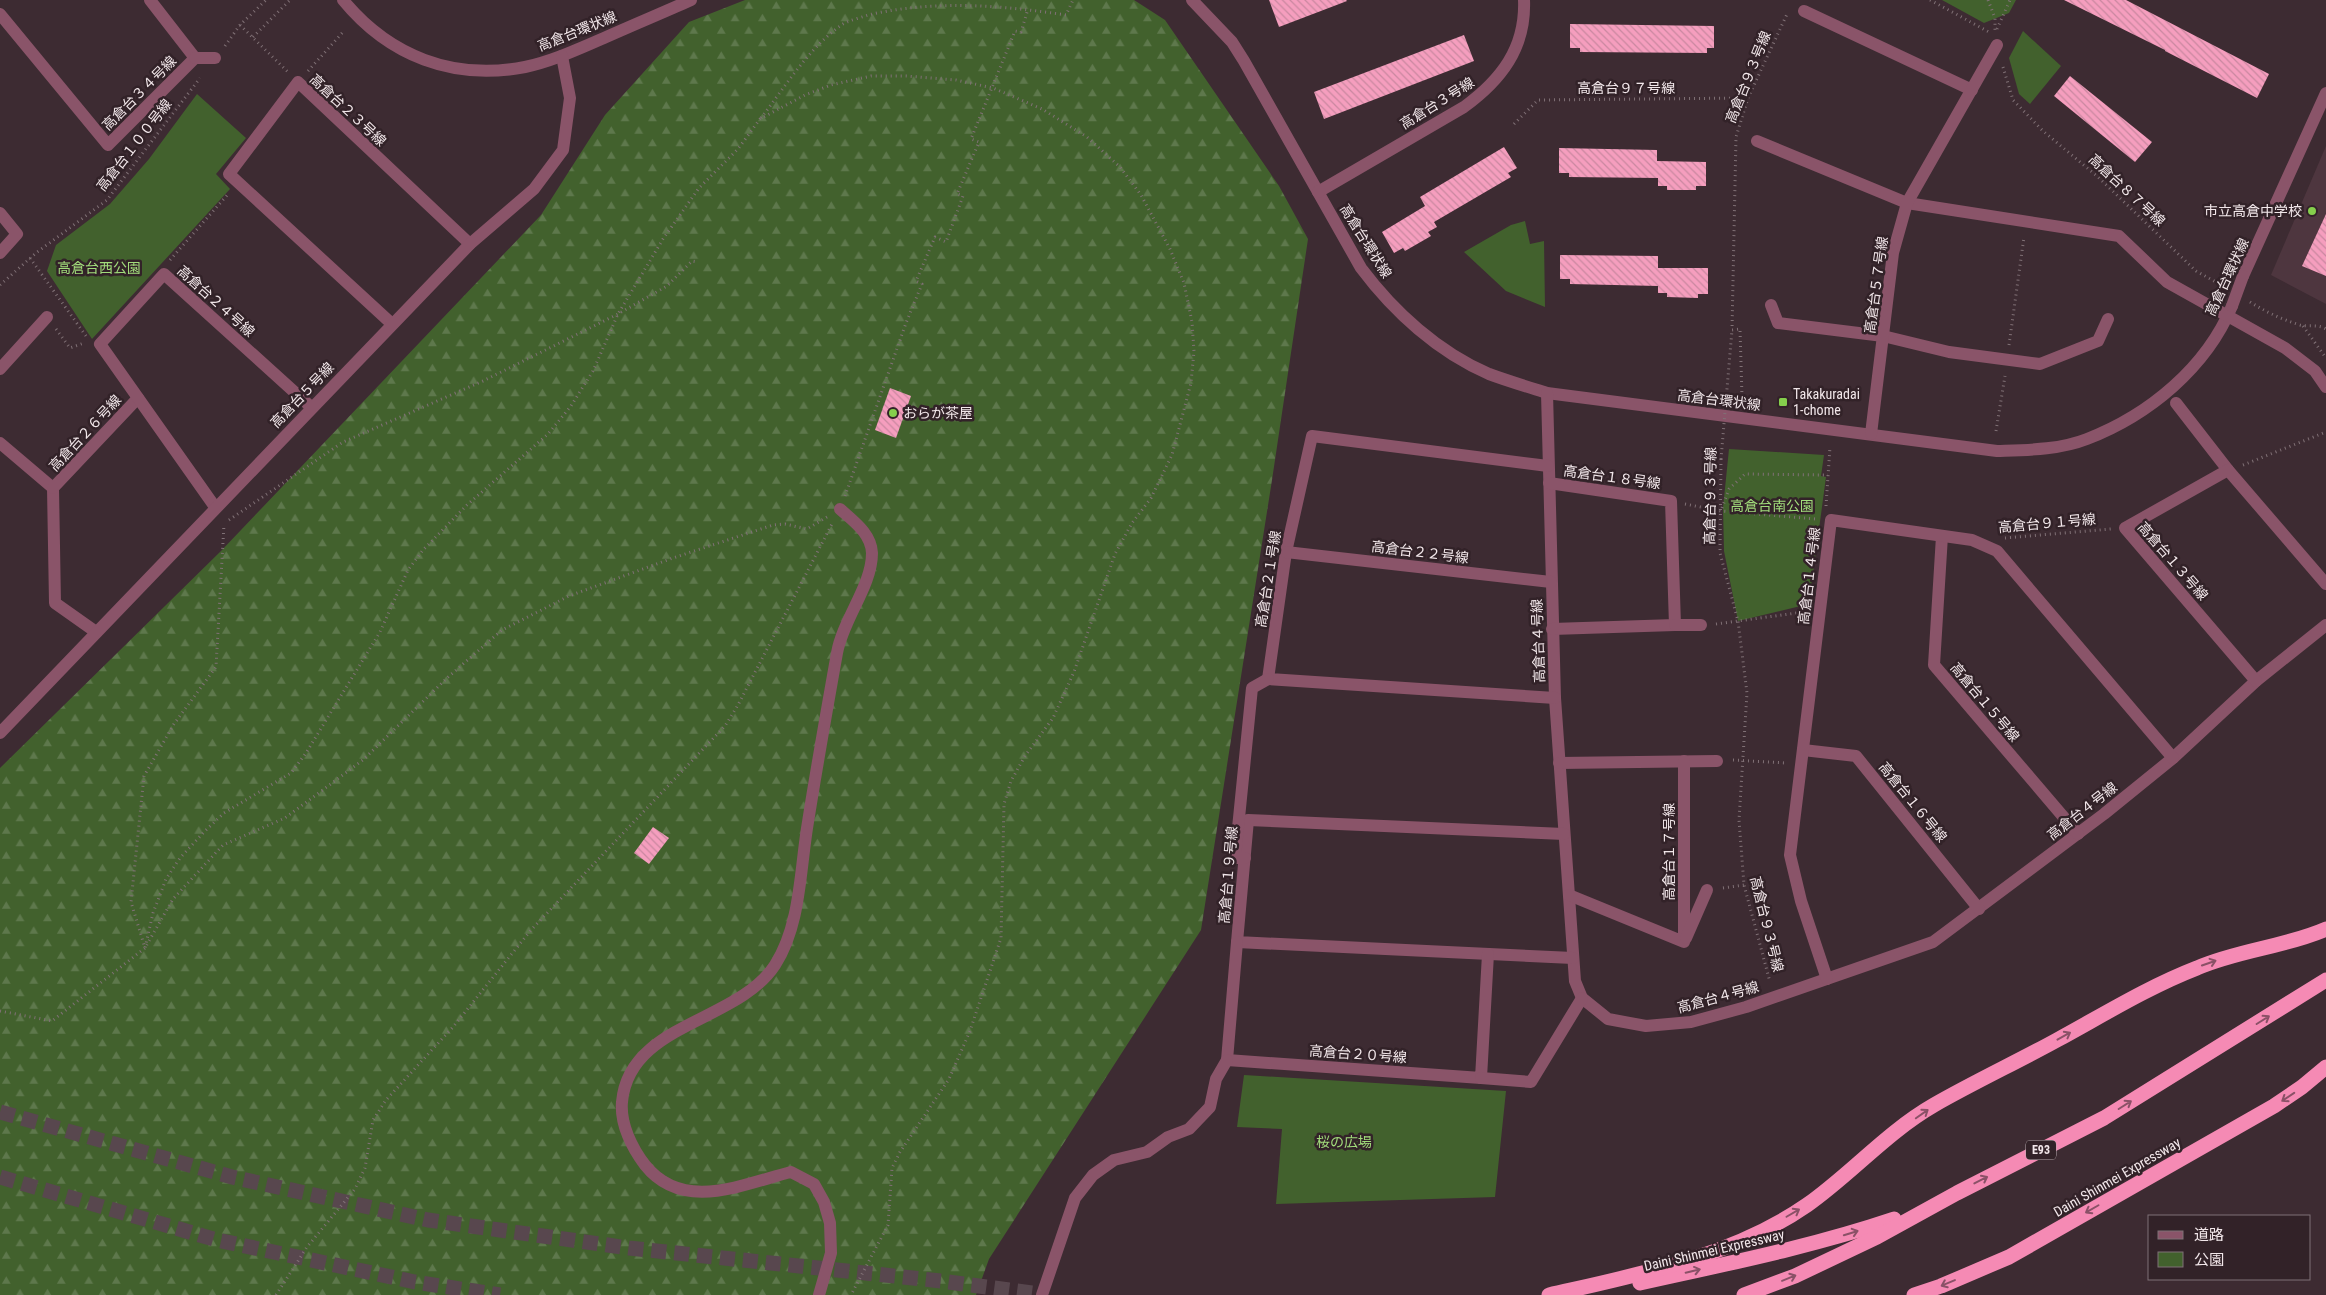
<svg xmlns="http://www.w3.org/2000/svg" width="2326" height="1295" viewBox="0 0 2326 1295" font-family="'Roboto Condensed','Noto Sans JP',sans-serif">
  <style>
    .built { fill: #4e363f }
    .forest { fill: url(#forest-firs) }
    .green { fill: #42612d }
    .building { fill: url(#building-back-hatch) }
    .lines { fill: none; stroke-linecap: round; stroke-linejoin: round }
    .highway-tunnel { stroke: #58474e; stroke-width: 15; stroke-dasharray: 15 8; stroke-linecap: butt }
    .path { stroke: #807176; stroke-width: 3; stroke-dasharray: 1 4; stroke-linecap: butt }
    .minor { stroke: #8a5469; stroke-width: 12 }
    .highway { stroke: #f58ab4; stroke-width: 15 }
    .path-bridge { stroke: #807176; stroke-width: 3; stroke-dasharray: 1 4; stroke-linecap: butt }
    .minor-bridge { stroke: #8a5469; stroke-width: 12 }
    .oneway { stroke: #8a5167 }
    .poi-dot { fill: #85cf4c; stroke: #322228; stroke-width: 2 }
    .labels { text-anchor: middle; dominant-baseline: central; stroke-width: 5; stroke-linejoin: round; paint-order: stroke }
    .shield { fill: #322228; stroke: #b8acb0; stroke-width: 1 }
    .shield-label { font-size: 12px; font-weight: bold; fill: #f2e7ea }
    .street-label { font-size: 14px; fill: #f2e7ea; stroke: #322228 }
    .poi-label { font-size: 14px; fill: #f2e7ea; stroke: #322228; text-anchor: start }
    .park-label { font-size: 14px; fill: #a1dc7b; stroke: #322228 }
  </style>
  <defs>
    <pattern id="forest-firs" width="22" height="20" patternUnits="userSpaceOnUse" patternTransform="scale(1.25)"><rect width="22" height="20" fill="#42612d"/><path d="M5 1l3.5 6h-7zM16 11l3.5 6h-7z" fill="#5e784c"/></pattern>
    <pattern id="building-back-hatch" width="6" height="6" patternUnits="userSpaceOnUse" patternTransform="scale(1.25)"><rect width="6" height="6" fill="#f59ebe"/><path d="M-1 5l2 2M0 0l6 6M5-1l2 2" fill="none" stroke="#ca88a0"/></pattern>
  </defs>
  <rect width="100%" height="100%" fill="#3d2b32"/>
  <!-- built -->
  <path class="built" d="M2326 146V304L2271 275Z"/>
  <!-- forest -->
  <path class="forest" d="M745 0H1134L1165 20 1279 186 1308 239 1272 480 1201 930 989 1259 976 1295H0V768L221 551 541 215 605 115 689 22Z"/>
  <!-- green -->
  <g class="green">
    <path d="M1942 0H2016L2009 13 1984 23Z"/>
    <path d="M2023 31 2061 66 2030 104 2019 94 2009 58Z"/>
    <path d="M197 94 246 138 216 174 230 189 92 339 47 271 56 245 110 204 149 159Z"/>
    <path d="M1525 221 1530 244 1544 241 1545 307 1506 291 1464 252 1511 225Z"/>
    <path d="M1729 449 1824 455 1821 476 1826 477 1809 604 1738 621 1724 551 1723 508Z"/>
    <path d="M1244 1075 1506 1091 1495 1197 1276 1204 1282 1129 1237 1127Z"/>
  </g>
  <!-- building -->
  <g class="building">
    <path d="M1269 0H1346L1347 1 1279 27Z"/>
    <path d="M2064 0H2126L2269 74 2257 98 2165 51V50Z"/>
    <path d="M1570 24 1714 26V48H1707V53L1580 52V48H1570Z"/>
    <path d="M1464 35 1474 61 1324 119 1314 92Z"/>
    <path d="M2070 76 2152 142 2135 162 2054 96Z"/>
    <path d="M1504 147 1517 168 1508 173 1511 177 1434 222 1437 227 1428 232 1431 236 1405 251 1403 248 1394 253 1382 232 1425 206 1420 197Z"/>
    <path d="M1559 148 1657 150V161L1706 162V186H1696V190H1667V186H1658V178L1569 177V173H1559Z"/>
    <path d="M2326 214V276L2302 266Z"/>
    <path d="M1560 255 1658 256V268H1708V294H1698V298L1667 297V293H1658V286L1570 284V279H1560Z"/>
    <path d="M890 388 911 396 896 438 875 430Z"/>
    <path d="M653 827 669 838 649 864 634 853Z"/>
  </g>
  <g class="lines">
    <!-- highway-tunnel -->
    <g class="highway-tunnel">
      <path d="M0 1112 232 1177 428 1220 629 1248 941 1281 1047 1295"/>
      <path d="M0 1177 217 1240 415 1282 500 1295"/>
    </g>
    <!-- path -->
    <g class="path">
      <path d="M1930 0 1989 32"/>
      <path d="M1988 0 1995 18V30"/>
      <path d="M240 25 288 72"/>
      <path d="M1997 29 2010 0"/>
      <path d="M253 37 290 0"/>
      <path d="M225 46 240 25 266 0"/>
      <path d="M2003 67 2013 100 2043 131 2098 177 2196 271 2223 286"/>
      <path d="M308 71 344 31"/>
      <path d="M761 118C785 87 810 46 843 24 850 20 860 18 868 15 933 0 1000 5 1066 15L1073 0"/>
      <path d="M1514 124 1538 100 1748 98"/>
      <path d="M30 258 86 336"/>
      <path d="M170 260 229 193"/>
      <path d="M0 285 36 253 107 200 200 78"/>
      <path d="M2250 302C2266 312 2281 319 2300 325 2309 327 2318 324 2326 329"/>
      <path d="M2303 326 2326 358"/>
      <path d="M56 329 70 348 84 343"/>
      <path d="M2009 345 2024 237"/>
      <path d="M1742 397 1740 329 1732 330 1736 137 1748 98 1788 12"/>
      <path d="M1996 431 2005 376"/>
      <path d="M1721 459 1720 553 1738 621 1747 693 1739 820 1744 885 1770 982"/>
      <path d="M2243 465 2326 432"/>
      <path d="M845 496 906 323 922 284 916 281 935 237 946 242 963 196 957 194 979 142 971 139 1015 31 1021 32 1028 9"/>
      <path d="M1685 504 1721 511 1816 519"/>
      <path d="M1826 506 1830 447"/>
      <path d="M1722 508 1729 489 1745 474 1828 475"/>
      <path d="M827 517 807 529 785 524 773 525 673 558 569 596 502 630 447 678 363 760 285 818 223 845 173 899 145 948 153 913 166 879 180 858 205 831 224 813 291 773 306 753 380 632 408 570 423 550 467 505 548 434 571 406 593 371 618 314 663 239 699 188 738 149 760 119 805 95 831 85 871 76H906L956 80 993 88 1042 109 1087 137 1120 167 1141 195 1170 249 1184 283 1192 322 1194 351 1191 383 1172 455 1151 498 1132 523 1115 554 1074 672 1053 718 1025 756 1011 781 1004 804 1001 938 970 1031 949 1079 900 1152 892 1168 888 1225 851 1295"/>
      <path d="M229 520 343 442 483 381 618 314 667 286 692 261 698 262"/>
      <path d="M2005 538 2111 529"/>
      <path d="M1716 624 1804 612"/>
      <path d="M1733 760 1786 763"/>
      <path d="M1723 888 1744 885"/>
      <path d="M0 1011 52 1021 145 948 131 902 144 776 174 724 216 667 224 524"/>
      <path d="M276 1295 307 1247 355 1189 365 1168 373 1120 386 1100 453 1027 531 930 725 726 738 705 833 522"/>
    </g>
    <!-- minor -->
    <g class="minor">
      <path d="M343 0C389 56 453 81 525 67 553 61 578 49 604 38 633 25 662 13 691 0"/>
      <path d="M1192 0 1232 42 1244 61 1361 268C1394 312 1438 352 1489 374 1508 381 1528 387 1547 393L1997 451C2027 450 2059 450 2087 439 2149 415 2206 368 2232 306"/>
      <path d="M1804 11 1972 90"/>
      <path d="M0 14 108 145 195 58 150 0"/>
      <path d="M195 58H215"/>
      <path d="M1757 141 1907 203 2119 236 2167 282 2285 348 2315 371 2326 387"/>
      <path d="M1318 192 1464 107C1501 80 1526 48 1524 0"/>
      <path d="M0 213 17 234 0 253"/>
      <path d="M2243 276 2326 93"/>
      <path d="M1771 305 1778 323 1883 336 1949 352 2040 364 2098 341 2108 319"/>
      <path d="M392 324 229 174 298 82 470 244"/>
      <path d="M0 369 47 317"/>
      <path d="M1547 393 1555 698 1575 981 1582 998 1608 1019 1646 1026 1691 1022 1746 1007 1933 942 2104 814 2173 758 2256 681 2326 625"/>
      <path d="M2176 403 2228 470"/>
      <path d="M1871 434 1893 253 1907 203 1997 45"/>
      <path d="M0 443 53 488 55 603 96 632"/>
      <path d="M1548 466 1312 436 1286 552 1268 679 1555 698"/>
      <path d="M1549 483 1671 501 1675 625 1552 629"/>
      <path d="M53 488 138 398"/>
      <path d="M215 507 100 344 164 274 311 407"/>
      <path d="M1942 536 1934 665 2078 834"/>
      <path d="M1286 552 1551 582"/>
      <path d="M1675 625H1701"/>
      <path d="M2256 681 2125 528 2228 470 2326 584"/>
      <path d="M0 733 470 244 534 189 563 150 570 98 562 56"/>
      <path d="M1803 750 1856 756 1979 909"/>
      <path d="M1559 763 1717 761"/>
      <path d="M1564 834 1248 820 1237 942 1573 958"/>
      <path d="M1245 858H1235L1252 688 1268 679"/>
      <path d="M1569 895 1684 942V761"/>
      <path d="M1686 938 1707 890"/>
      <path d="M1237 942 1227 1060 1481 1078 1488 954"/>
      <path d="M1827 979 1801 901 1790 855 1831 520 1972 540 1997 551 2173 758"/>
      <path d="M1481 1078 1531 1082 1582 998"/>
      <path d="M819 1295 831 1253 830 1223 824 1202 814 1184 791 1172C743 1184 683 1213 645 1165 632 1148 620 1124 622 1102 629 1023 737 1023 775 965 801 925 800 868 808 822 817 765 827 709 837 653 843 619 872 586 872 553 871 533 853 521 840 509"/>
      <path d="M1042 1295 1075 1198 1093 1175 1114 1160 1147 1152 1168 1137 1189 1129 1210 1107 1216 1079 1227 1060"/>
    </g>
    <!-- highway -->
    <g class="highway">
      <path d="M1640 1283C1725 1264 1811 1247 1894 1219"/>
      <path d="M1549 1295C1637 1275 1732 1257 1807 1205 1851 1174 1887 1132 1934 1105 1974 1082 2017 1062 2057 1040 2103 1015 2148 987 2197 968 2238 950 2285 947 2326 929"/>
      <path d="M1744 1295 1795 1276 1877 1237 1957 1193 2104 1118 2326 980"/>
      <path d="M1914 1295 1941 1286 2009 1257 2274 1106 2302 1087 2326 1067"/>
    </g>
    <!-- path-bridge -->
    <path class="path-bridge" d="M1721 459 1732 330"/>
    <!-- minor-bridge -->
    <path class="minor-bridge" d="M2232 306 2243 276"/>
  </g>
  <!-- one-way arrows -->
  <defs><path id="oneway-shaft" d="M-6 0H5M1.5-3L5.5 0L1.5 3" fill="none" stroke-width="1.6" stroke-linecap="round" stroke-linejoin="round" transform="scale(1.25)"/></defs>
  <g class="oneway">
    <use href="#oneway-shaft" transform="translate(2209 963) rotate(-19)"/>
    <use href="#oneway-shaft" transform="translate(2263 1020) rotate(-32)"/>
    <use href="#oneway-shaft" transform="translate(2064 1036) rotate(-29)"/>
    <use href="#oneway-shaft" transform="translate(2288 1097) rotate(146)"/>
    <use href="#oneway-shaft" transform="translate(2125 1105) rotate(-32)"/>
    <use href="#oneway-shaft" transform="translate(1922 1114) rotate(-35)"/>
    <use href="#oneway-shaft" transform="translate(1981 1180) rotate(-27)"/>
    <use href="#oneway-shaft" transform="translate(2092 1209) rotate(150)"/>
    <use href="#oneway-shaft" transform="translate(1793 1213) rotate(-30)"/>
    <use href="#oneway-shaft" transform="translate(1851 1233) rotate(-17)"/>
    <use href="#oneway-shaft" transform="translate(1693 1271) rotate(-13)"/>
    <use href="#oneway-shaft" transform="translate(1789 1278) rotate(-22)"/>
    <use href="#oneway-shaft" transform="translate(1948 1283) rotate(157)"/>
  </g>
  <!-- markers -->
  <g class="poi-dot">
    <circle cx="2312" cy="211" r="5"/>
    <rect x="1778" y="397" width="10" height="10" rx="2.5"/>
    <circle cx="893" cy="413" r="5"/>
  </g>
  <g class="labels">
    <!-- shield labels -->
    <rect class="shield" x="2026" y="1140.5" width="30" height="19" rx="4"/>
    <g class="shield-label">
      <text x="2041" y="1150">E93</text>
    </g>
    <!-- street labels -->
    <g class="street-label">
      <text transform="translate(577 31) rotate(-22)">高倉台環状線</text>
      <text transform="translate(1748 77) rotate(-68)">高倉台９３号線</text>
      <text x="1626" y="88">高倉台９７号線</text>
      <text transform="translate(139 93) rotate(-45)">高倉台３４号線</text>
      <text transform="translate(1437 103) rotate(-32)">高倉台３号線</text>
      <text transform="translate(348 110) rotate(43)">高倉台２３号線</text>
      <text transform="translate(134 145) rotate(-52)">高倉台１００号線</text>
      <text transform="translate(2127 190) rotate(43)">高倉台８７号線</text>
      <text transform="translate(1366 241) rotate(58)">高倉台環状線</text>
      <text transform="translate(2227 277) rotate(-65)">高倉台環状線</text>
      <text transform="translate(1876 285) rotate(-82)">高倉台５７号線</text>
      <text transform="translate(216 301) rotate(42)">高倉台２４号線</text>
      <text transform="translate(302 395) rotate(-46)">高倉台５号線</text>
      <text transform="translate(1719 400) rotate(7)">高倉台環状線</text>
      <text transform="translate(85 433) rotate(-47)">高倉台２６号線</text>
      <text transform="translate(1612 477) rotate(8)">高倉台１８号線</text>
      <text transform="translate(1710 496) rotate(-89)">高倉台９３号線</text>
      <text transform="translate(2047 523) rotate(-5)">高倉台９１号線</text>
      <text transform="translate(1420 552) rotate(7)">高倉台２２号線</text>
      <text transform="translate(2173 561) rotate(49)">高倉台１３号線</text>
      <text transform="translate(1809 576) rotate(-83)">高倉台１４号線</text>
      <text transform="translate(1268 579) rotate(-81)">高倉台２１号線</text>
      <text transform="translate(1538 641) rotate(-92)">高倉台４号線</text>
      <text transform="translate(1985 702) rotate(50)">高倉台１５号線</text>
      <text transform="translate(1913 802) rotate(51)">高倉台１６号線</text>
      <text transform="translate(2082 811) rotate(-38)">高倉台４号線</text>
      <text transform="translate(1669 852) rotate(-90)">高倉台１７号線</text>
      <text transform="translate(1228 875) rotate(-85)">高倉台１９号線</text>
      <text transform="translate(1767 924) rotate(76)">高倉台９３号線</text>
      <text transform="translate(1718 997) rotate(-15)">高倉台４号線</text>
      <text transform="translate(1358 1054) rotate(4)">高倉台２０号線</text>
      <text transform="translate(2117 1177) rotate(-30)">Daini Shinmei Expressway</text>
      <text transform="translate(1714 1250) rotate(-13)">Daini Shinmei Expressway</text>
    </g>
    <!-- poi labels -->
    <g class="poi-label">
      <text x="2302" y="211" text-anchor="end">市立高倉中学校</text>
      <text x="1793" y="394">Takakuradai<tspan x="1793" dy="16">1-chome</tspan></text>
      <text x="903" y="413">おらが茶屋</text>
    </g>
    <!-- park labels -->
    <g class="park-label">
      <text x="99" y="268">高倉台西公園</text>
      <text x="1772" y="506">高倉台南公園</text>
      <text x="1344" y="1142">桜の広場</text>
    </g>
  </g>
  <!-- legend -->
  <rect x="2148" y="1215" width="162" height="65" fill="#322228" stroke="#7f7176"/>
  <rect x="2158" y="1231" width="25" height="8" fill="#8a5469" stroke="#7f7176"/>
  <text x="2194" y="1240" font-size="15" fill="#f2e7ea">道路</text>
  <rect x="2158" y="1252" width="25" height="15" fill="#42612d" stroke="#7f7176"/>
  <text x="2194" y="1265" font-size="15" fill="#f2e7ea">公園</text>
</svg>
